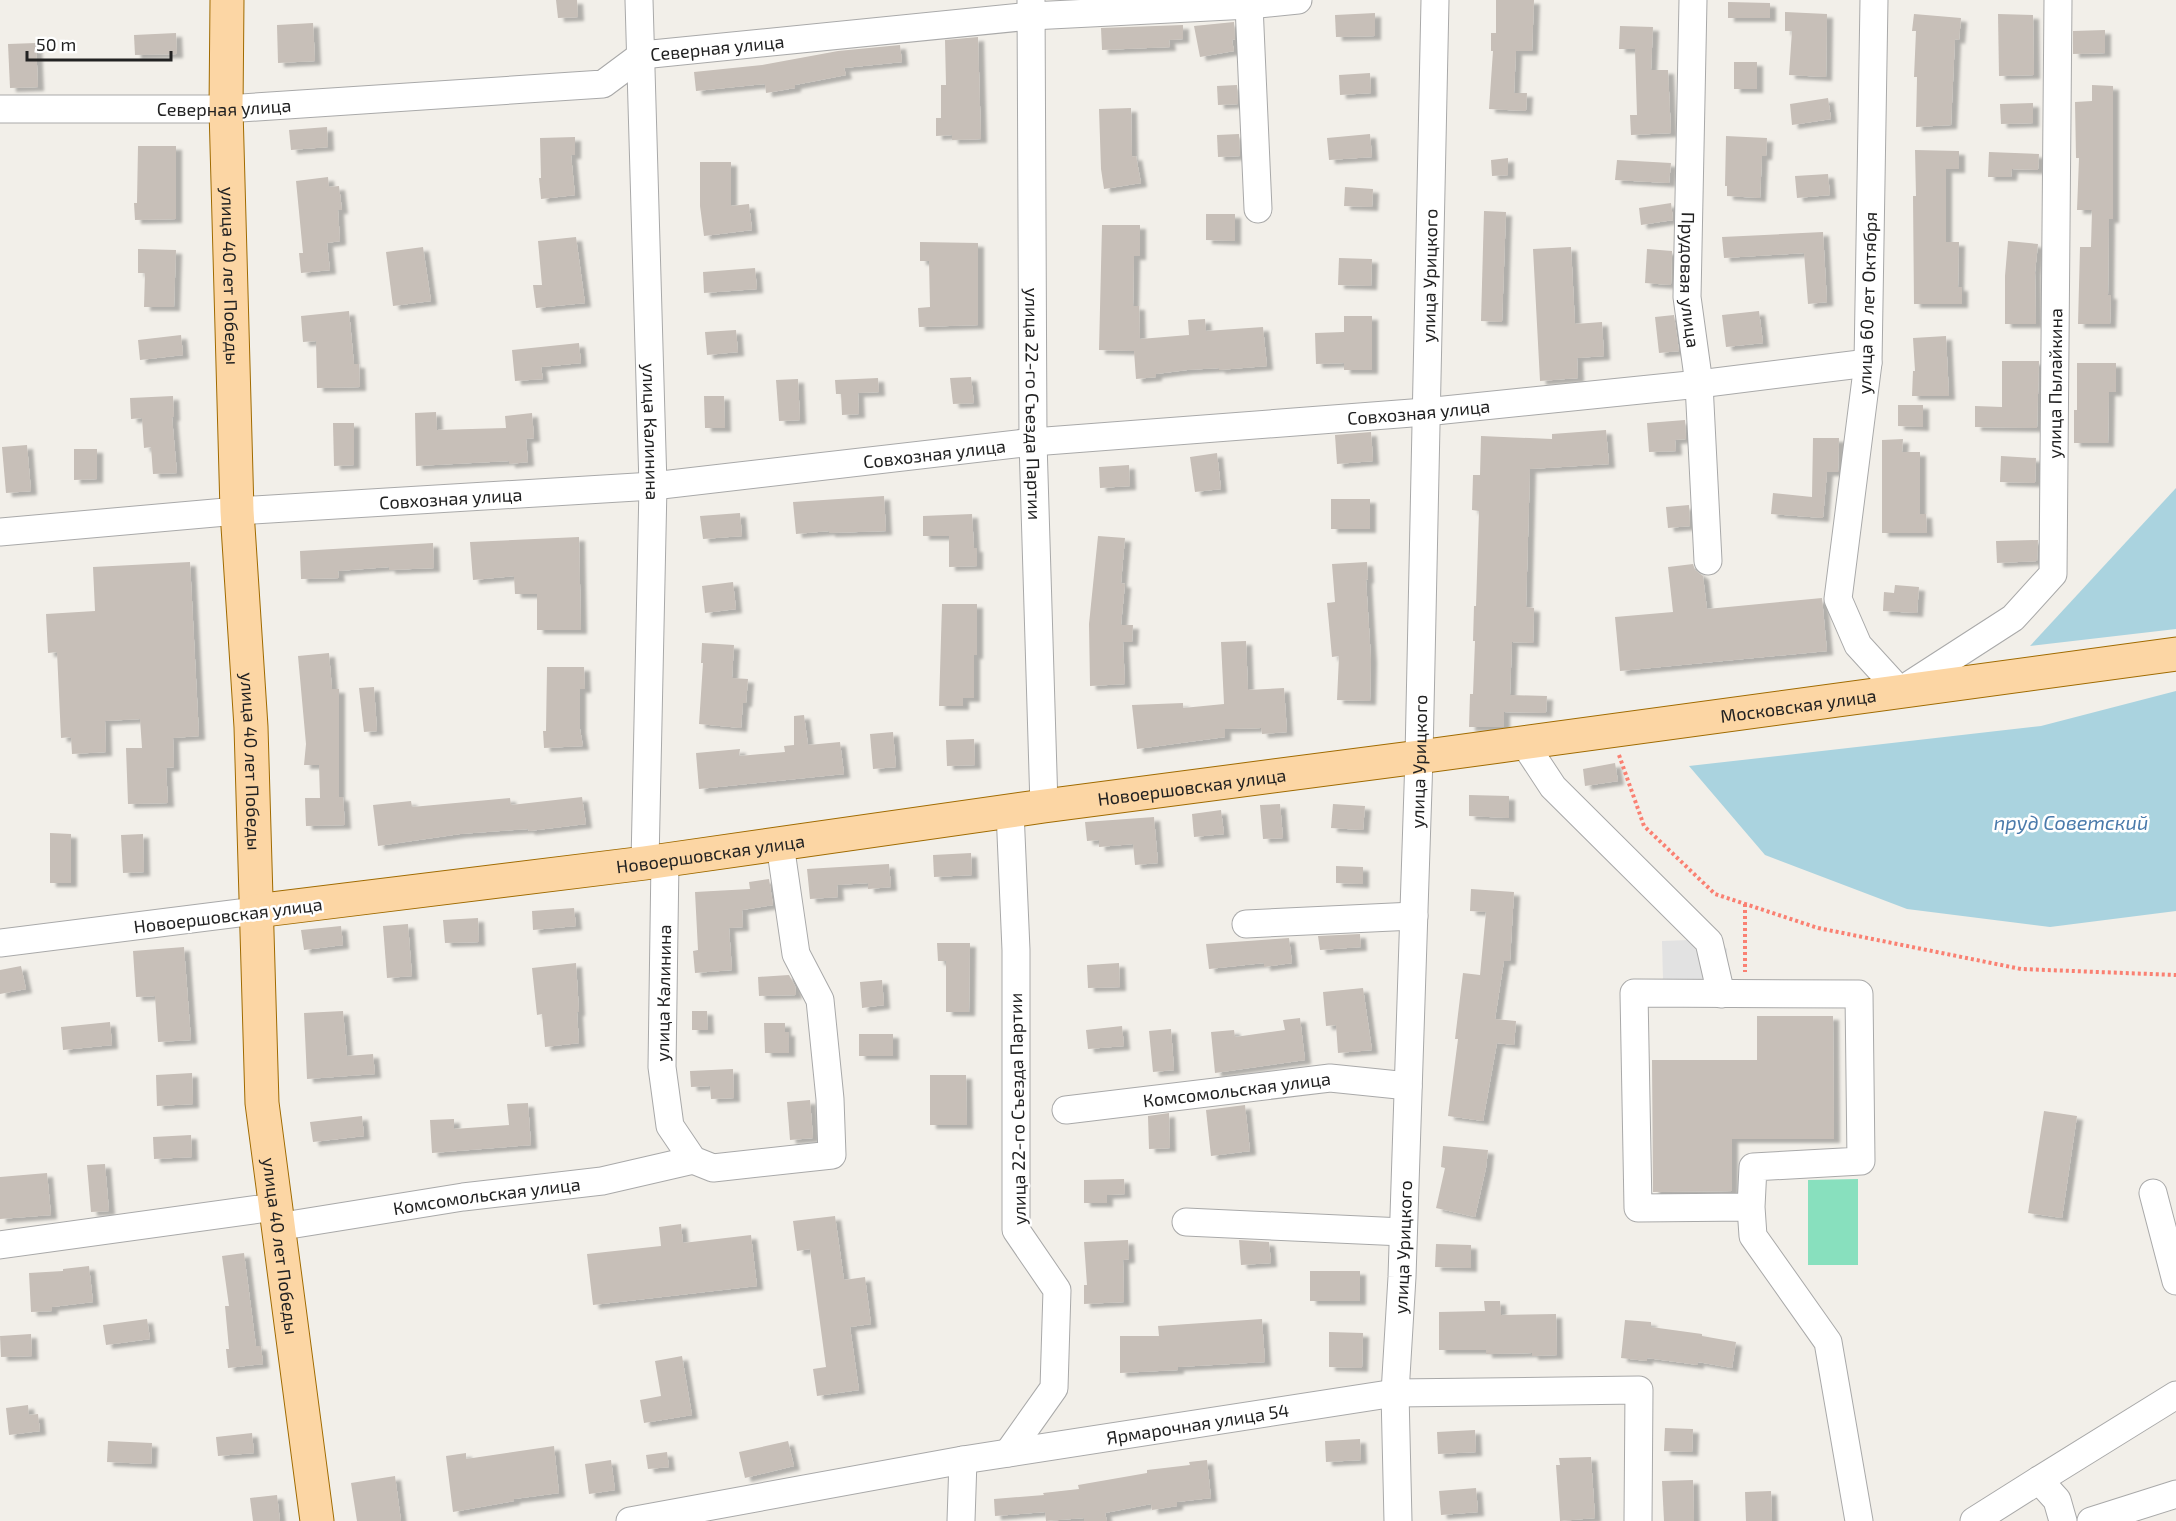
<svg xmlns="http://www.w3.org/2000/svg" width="2176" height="1521" viewBox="0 0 2176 1521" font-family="'Exo 2',sans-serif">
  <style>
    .pitch { fill: #88e0be }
    .parking { fill: #e2e2e2 }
    .water { fill: #aad3df }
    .building { fill: #c7bfb8; filter: url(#shadow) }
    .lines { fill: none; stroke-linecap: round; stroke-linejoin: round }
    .minor-casing { stroke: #a9a9a9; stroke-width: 29 }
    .major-casing { stroke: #a06b00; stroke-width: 35 }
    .path { stroke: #fa8072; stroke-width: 4; stroke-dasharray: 3 3; stroke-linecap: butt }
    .minor { stroke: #fff; stroke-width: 27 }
    .major { stroke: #fcd6a4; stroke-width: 33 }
    .labels { text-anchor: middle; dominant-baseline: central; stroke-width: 5; stroke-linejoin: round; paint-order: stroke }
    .street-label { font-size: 18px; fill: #222; stroke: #fff }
    .water-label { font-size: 20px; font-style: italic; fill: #4a7aab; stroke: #fff }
  </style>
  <defs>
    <filter id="shadow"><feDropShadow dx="6" dy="4" stdDeviation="1.5" flood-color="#0004"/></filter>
  </defs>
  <rect width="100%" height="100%" fill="#f2efe9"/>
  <!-- pitch -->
  <path class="pitch" d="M1858 1179V1265H1808V1180Z"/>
  <!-- parking -->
  <path class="parking" d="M1716 939 1727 949 1728 979 1663 980 1662 941Z"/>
  <!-- water -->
  <g class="water">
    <path d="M2176 488V629L2030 646Z"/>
    <path d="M2176 691V911L2050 927 1907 909 1765 855 1689 766 2041 726Z"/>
  </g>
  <!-- building -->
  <g class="building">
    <path d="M556 0H577L578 17 558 18Z"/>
    <path d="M1496 0H1534L1532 51H1516L1514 93H1527L1526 111 1489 109 1493 51H1491V33H1496Z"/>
    <path d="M1728 2 1770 3V18H1728Z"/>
    <path d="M1785 12 1827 14 1826 77 1789 75 1792 31H1785Z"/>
    <path d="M1375 13V36L1336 37 1335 15Z"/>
    <path d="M1914 14 1961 18 1959 40 1955 39 1951 125 1916 127 1917 77H1914L1916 31H1912Z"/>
    <path d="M1998 14 2033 15 2034 75 1999 76Z"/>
    <path d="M1234 22 1235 39 1232 40 1234 51 1200 57 1194 26Z"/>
    <path d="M313 23 315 61 278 63 277 25Z"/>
    <path d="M1183 25V39L1169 40 1170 47 1102 50 1101 28Z"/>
    <path d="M1620 26 1653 27 1651 70H1668L1671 133 1631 135 1630 115H1637L1635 49H1619Z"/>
    <path d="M2105 30V53L2073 54V31Z"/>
    <path d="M176 33 177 54 135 55 134 35Z"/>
    <path d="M978 37 981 139 952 140V135L936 136V118H941V85H946L945 40Z"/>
    <path d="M36 43 38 87 10 88 8 44Z"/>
    <path d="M900 45 902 62 844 68 846 75 795 85V88L766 93 765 84 696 91 694 72 762 65 838 51Z"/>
    <rect x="1734" y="62" width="23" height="27"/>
    <path d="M1370 73 1371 93 1340 95 1339 75Z"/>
    <path d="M1237 85 1238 104 1218 105 1217 86Z"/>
    <path d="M2092 85 2113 86V219H2109L2108 295H2111L2110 324H2078L2080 247H2091L2092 210H2077L2079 158H2076L2075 102 2092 101Z"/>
    <path d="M1828 98 1831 119 1792 125 1790 104Z"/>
    <path d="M2033 103V123L2001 124 2000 104Z"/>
    <path d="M1131 108 1132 157 1136 156 1141 183 1104 189 1101 169 1099 109Z"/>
    <path d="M327 127 328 147 291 150 289 130Z"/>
    <path d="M1239 134 1240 156 1218 157 1217 135Z"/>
    <path d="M1370 134 1372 157 1329 160 1327 138Z"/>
    <path d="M1726 136 1767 138 1766 156H1762L1760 198 1727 196V186H1725Z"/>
    <path d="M575 137V155H571L575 195 541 199 539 178H541L540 138Z"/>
    <path d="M138 146H176V219L135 220 134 203H137Z"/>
    <path d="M1915 150 1959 151V169H1946V242H1959L1958 287H1962V304H1914L1913 196H1916Z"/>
    <path d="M1989 152 2039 154 2038 170 2012 169 2011 177H1988Z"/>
    <path d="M1508 158V175L1492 176 1491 160Z"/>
    <path d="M1617 160 1671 163 1669 183 1615 180Z"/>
    <path d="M700 162H731V206L749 204 752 230 704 236 700 206Z"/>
    <path d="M1828 174 1830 195 1797 198 1795 176Z"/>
    <path d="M328 177 329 187 339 186 342 210H338L340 241 327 243 330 270 301 273 299 253H303L296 181Z"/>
    <path d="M1345 187 1373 189 1372 207 1344 206Z"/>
    <path d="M1671 203 1673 220 1641 225 1639 208Z"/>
    <path d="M1484 211 1506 212 1502 322 1481 321Z"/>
    <path d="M1206 214H1235V241L1206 240Z"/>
    <path d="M1102 225H1140V256H1134L1133 306H1139L1140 339 1189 335 1188 320 1205 319 1206 331 1263 327 1267 366 1219 370V368L1187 370 1156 374V377L1136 379 1134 351 1099 350Z"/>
    <path d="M1823 232 1827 302 1808 304 1804 253 1724 258 1722 237Z"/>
    <path d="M576 237 585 303 536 308 533 285H542L538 241Z"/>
    <path d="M2008 241 2038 244 2035 272 2036 324H2005V276Z"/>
    <path d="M920 242 978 243V325L919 327 918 308 930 307 929 261H920Z"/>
    <path d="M423 247 431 301 393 306 386 252Z"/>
    <path d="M1571 247 1575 324 1602 322 1604 356 1577 358 1578 378 1540 381 1533 249Z"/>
    <path d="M138 249 176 250 174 307H144L145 273H138Z"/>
    <path d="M1647 249 1672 251 1671 285 1645 283Z"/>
    <path d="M1339 258 1372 259 1371 286 1338 285Z"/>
    <path d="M755 268 757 289 704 293 703 272Z"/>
    <path d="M349 311 354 364H359L360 387 317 388 316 341 303 342 301 316Z"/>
    <path d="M1759 311 1763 343 1726 347 1722 315Z"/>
    <path d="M1674 315 1679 351 1659 353 1655 317Z"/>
    <path d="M1344 316H1372V370H1344V363L1316 364 1315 333 1344 332Z"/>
    <path d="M736 330 738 352 707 355 705 332Z"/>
    <path d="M181 335 183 355 140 360 138 340Z"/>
    <path d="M1946 336 1949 396H1912L1913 371H1915L1913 338Z"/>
    <path d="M579 343 581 363 541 367 543 379 515 381 512 350Z"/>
    <path d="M2002 361H2039L2037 428 1975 427V406L2002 407Z"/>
    <path d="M2077 363H2116V392H2109L2108 443H2074V410H2077Z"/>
    <path d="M971 377 974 403 953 404 950 378Z"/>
    <path d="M878 378 879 392 858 393 859 414 842 415 841 394H836L835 380Z"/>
    <path d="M798 379 800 420 779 421 776 380Z"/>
    <path d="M173 396 174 417H172L177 473 153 474 151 447 144 448 142 418 131 419 130 398Z"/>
    <path d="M704 396H724L725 428H705Z"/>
    <path d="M1898 405H1923V427L1898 426Z"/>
    <path d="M436 412 437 430 506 428 505 416 532 413 534 438 526 439 528 462 509 464V461L416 466 415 413Z"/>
    <path d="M1685 420 1686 439 1675 440 1676 451 1649 452 1647 423Z"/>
    <path d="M333 423H354V465L334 466Z"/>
    <path d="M1606 430 1609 464 1530 469 1526 607 1534 608 1533 643 1512 642 1510 695 1547 696 1546 713 1504 712V727H1469L1470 694H1473L1475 641H1473L1474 606H1476L1479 511 1472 510 1473 475H1480L1481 436 1552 439V434Z"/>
    <path d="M1371 432 1373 461 1337 464 1335 435Z"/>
    <path d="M1813 438H1839L1838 472H1827L1823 518 1771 514 1773 493 1812 497Z"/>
    <path d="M1903 439 1902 452H1920V514H1926L1927 533H1882V440Z"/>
    <path d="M27 445 31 491 6 493 2 447Z"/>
    <path d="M74 449H97V479L74 480Z"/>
    <path d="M1217 453 1221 489 1195 492 1190 457Z"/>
    <path d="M2001 456 2036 458 2035 483 2000 482Z"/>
    <path d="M1129 465 1130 486 1100 488 1099 467Z"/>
    <path d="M884 496 886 531 829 533V531L796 534 793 502Z"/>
    <rect x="1331" y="499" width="39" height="30"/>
    <path d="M1689 505 1690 526 1668 528 1666 507Z"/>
    <path d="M740 513 742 536 703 539 700 516Z"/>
    <path d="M972 514 974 548H977V566L949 567V536H923V516Z"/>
    <path d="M1098 536 1125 538 1121 583 1125 584 1121 625H1133L1132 642H1123L1125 684 1090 686 1089 624Z"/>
    <path d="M579 537 581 630H537V594H515L514 576 473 580 470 542Z"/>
    <path d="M2038 540 2037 561 1997 563 1996 541Z"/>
    <path d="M433 543 434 568 389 570V567L338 571 339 578 301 579 300 551Z"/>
    <path d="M190 562 199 736 173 738 174 767 166 768 168 803 128 804 126 748H142L140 719 105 721 106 752 72 754 71 737 61 738 57 652 48 653 46 614 95 611 93 567Z"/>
    <path d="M1367 562 1368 579 1366 580 1371 659 1370 701 1337 700 1339 656 1332 657 1327 603 1335 602 1332 564Z"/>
    <path d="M1693 564 1695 570 1703 576 1707 609 1822 598 1827 651 1620 671 1615 617 1673 612 1668 567Z"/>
    <path d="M733 582 736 609 705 613 702 586Z"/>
    <path d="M1895 585 1919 587 1917 613 1883 611 1884 592 1894 593Z"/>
    <path d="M942 604H977V655H974V698H963V706H939Z"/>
    <path d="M1246 641 1248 690 1284 688 1287 732 1262 734 1261 728 1225 729V737L1137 749 1132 705 1183 703V708L1224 704 1221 642Z"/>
    <path d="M702 643 734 645 732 678 748 679 746 703H743L741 728 699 724 703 663H701Z"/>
    <path d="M329 653 332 689H339V797H343L345 825 306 826 305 798H320L319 765H304L306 744 298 656Z"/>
    <path d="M547 667H584L585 689H580V729L583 746 544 748 543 731H546Z"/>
    <path d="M374 687 377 731 364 732 359 688Z"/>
    <path d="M804 715 808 745 840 742 844 774 699 789 696 753 740 749 739 756 785 752 784 746 794 745V716Z"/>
    <path d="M893 732 896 767 873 769 870 734Z"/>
    <path d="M974 739 975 765 947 766 946 740Z"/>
    <path d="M1615 763 1618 781 1585 786 1583 769Z"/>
    <path d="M1469 795 1509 796V818L1469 816Z"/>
    <path d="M582 797 586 824 529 831 528 829 460 834 378 846 373 805 411 801 412 807 510 798 511 805Z"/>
    <path d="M1280 804 1283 838 1263 839 1260 805Z"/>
    <path d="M1333 804 1365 806 1363 830 1331 828Z"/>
    <path d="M1221 810 1224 834 1194 837 1192 814Z"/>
    <path d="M1154 817 1158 863 1135 865 1133 844 1099 847V840L1087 841 1085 822Z"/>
    <path d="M50 833 71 834V883H50Z"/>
    <path d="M143 834 144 872 123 873 121 835Z"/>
    <path d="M971 853 972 875 934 877 933 855Z"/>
    <path d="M889 864 891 887 868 889V883L837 885 838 897 810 899 807 869Z"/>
    <path d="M1336 866 1363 867V884L1336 883Z"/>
    <path d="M769 879 773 905 742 910 743 927 729 928 732 970 695 973 693 951 698 950 695 892 750 889 749 882Z"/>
    <path d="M1471 889 1514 892 1510 961H1504L1495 1019 1516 1021 1514 1045 1497 1043 1483 1121 1448 1116 1458 1039H1455L1463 973 1480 975 1486 912 1470 911Z"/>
    <path d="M574 908 576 926 533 930 532 911Z"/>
    <path d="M478 918 479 942 445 943 443 920Z"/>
    <path d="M408 924 412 976 387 978 383 926Z"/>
    <path d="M341 926 343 945 304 950 301 930Z"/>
    <path d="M1360 934 1361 947 1320 950 1318 936Z"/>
    <path d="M1289 938 1292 963 1264 967V963L1209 969 1206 944Z"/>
    <path d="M937 943H970L969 1012H946V961H938Z"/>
    <path d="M184 947 191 1040 158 1042 155 996 136 997 133 951Z"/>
    <path d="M576 963 579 1012H577L579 1043 545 1047 542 1014 537 1015 532 968Z"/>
    <path d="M1119 963 1120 987 1088 988 1087 965Z"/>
    <path d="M21 966 26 989 0 994V970Z"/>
    <path d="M789 975 795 986 796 995 759 996 758 977Z"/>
    <path d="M882 980 884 1005 862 1008 860 982Z"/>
    <path d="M1363 988 1372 1050 1338 1053 1336 1025 1326 1026 1323 992Z"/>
    <path d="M343 1011 347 1056 373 1054 375 1074 307 1079 304 1013Z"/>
    <path d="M692 1011H707L708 1030H692Z"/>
    <path d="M1757 1016H1833L1834 1139H1732V1191L1653 1192 1652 1060H1757Z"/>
    <path d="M1300 1018 1305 1060 1215 1073 1211 1032 1234 1030 1235 1037 1285 1030 1283 1020Z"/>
    <path d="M110 1022 112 1045 63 1050 61 1027Z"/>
    <path d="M764 1023H785V1032H789V1053H765Z"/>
    <path d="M1122 1026 1124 1046 1088 1049 1086 1030Z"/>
    <path d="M1171 1029 1174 1070 1153 1072 1149 1031Z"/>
    <rect x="859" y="1034" width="34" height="22"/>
    <path d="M733 1069 734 1098 711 1099 710 1086 691 1087 690 1071Z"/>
    <path d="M192 1073 193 1104 157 1106 156 1075Z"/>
    <path d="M930 1075H966L967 1125H930Z"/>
    <path d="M810 1100 813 1138 790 1140 787 1102Z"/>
    <path d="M528 1103 531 1145 432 1153 430 1120 454 1119V1129L509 1125 507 1104Z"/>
    <path d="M1245 1105 1250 1151 1211 1156 1206 1110Z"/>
    <path d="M2044 1111 2077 1116 2062 1218 2028 1213Z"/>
    <path d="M1169 1113 1170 1148 1149 1149 1148 1116Z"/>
    <path d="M362 1116 364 1136 313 1142 310 1122Z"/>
    <path d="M191 1135 192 1157 154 1159 153 1137Z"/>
    <path d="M1443 1146 1488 1150 1486 1168 1475 1217 1436 1208 1445 1168 1441 1167Z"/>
    <path d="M105 1164 109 1211 91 1212 87 1165Z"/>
    <path d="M47 1173 51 1215 0 1219V1177Z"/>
    <path d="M1124 1179 1125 1194 1107 1195V1203H1084V1180Z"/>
    <path d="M835 1216 844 1280 865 1277 871 1324 850 1327 859 1390 817 1396 813 1369 826 1367 810 1249 797 1251 793 1221Z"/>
    <path d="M681 1224 683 1243 751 1235 757 1286 593 1305 587 1254 661 1246 659 1227Z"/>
    <path d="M1128 1240 1129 1259 1123 1260 1124 1302 1084 1304V1285H1087L1084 1242Z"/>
    <path d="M1239 1240 1269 1242 1271 1263 1241 1265Z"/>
    <path d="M1436 1244 1471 1245V1268L1435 1267Z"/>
    <path d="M244 1253 256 1346H261L263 1364 228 1368 226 1349H229L225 1306H229L222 1256Z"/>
    <path d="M89 1266 93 1302 52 1307V1311L31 1312 29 1273 63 1271V1269Z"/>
    <rect x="1310" y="1271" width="50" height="30"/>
    <path d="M1484 1301H1500L1501 1315 1556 1314 1557 1355 1532 1356V1353L1486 1354V1350H1439V1312L1485 1311Z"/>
    <path d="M147 1319 150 1339 106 1345 103 1325Z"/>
    <path d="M1262 1319 1265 1362 1178 1367V1370L1120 1373V1336H1159L1158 1326Z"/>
    <path d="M1625 1320 1651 1322V1327L1702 1334V1336L1736 1342 1732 1368 1698 1362V1365L1647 1358V1361L1621 1358Z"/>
    <path d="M1329 1332 1363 1333 1362 1368 1329 1367Z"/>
    <path d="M31 1334 32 1356 1 1357 0 1336Z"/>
    <path d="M682 1356 692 1415 644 1423 640 1400 661 1396 655 1361Z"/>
    <path d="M28 1405 29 1415 38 1414 40 1431 9 1435 6 1408Z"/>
    <path d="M1665 1428 1693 1429 1692 1452 1664 1451Z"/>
    <path d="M1475 1430 1476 1452 1438 1454 1437 1432Z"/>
    <path d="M252 1433 254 1453 218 1456 216 1437Z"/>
    <path d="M1360 1439 1361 1460 1326 1462 1325 1441Z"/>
    <path d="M108 1441 152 1443 151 1464 107 1462Z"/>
    <path d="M788 1441 794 1466 745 1478 739 1452Z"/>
    <path d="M554 1446 559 1493 514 1499V1501L453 1512 446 1456 466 1453V1459Z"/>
    <path d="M667 1452 669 1467 648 1469 646 1455Z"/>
    <path d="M1591 1457 1595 1518 1560 1521 1556 1465H1560L1559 1458Z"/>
    <path d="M611 1460 615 1490 589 1494 585 1464Z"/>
    <path d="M1207 1460 1211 1498 1177 1502V1506L1152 1510 1151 1504 1105 1513 1107 1521H1084V1518L1046 1521 1045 1512 995 1516 994 1499 1044 1495 1043 1493 1079 1489 1078 1485 1147 1473V1470L1190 1465 1189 1462Z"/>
    <path d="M395 1476 401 1521H357L351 1483Z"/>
    <path d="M1693 1480 1694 1521H1664L1662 1481Z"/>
    <path d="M1476 1488 1478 1512 1441 1515 1439 1491Z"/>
    <path d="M1771 1491 1772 1521H1746L1745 1492Z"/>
    <path d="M277 1495 280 1521H253L250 1498Z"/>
  </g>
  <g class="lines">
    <!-- minor casing -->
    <g class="minor-casing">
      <g id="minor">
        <path id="s1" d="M639 0 653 486 645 863"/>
        <path id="s2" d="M1031 0 1033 442 1044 806"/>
        <path id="s3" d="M1693 0 1687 297 1699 384 1708 561"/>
        <path id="s4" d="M1874 0 1868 363 1838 599 1858 645 1900 691 2013 618 2053 574 2058 0"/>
        <path d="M1249 5 1258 209"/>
        <path id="s5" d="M0 109H226L603 84 642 55 1031 16 1249 5 1298 0"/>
        <path id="s6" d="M0 532 237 511 653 486 1033 442 1425 412 1699 384 1868 363"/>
        <path d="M1524 743 1553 787 1709 942 1721 994"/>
        <path d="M665 860 662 1067 670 1126 693 1160 713 1168 832 1155 830 1099 820 1000 796 954 780 844"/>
        <path d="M1246 924 1414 916"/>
        <path d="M0 943 256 911"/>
        <path id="s7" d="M1066 1110 1330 1078 1408 1086"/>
        <path d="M2153 1193 2176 1281"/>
        <path d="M1751 1207 1638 1208 1634 993 1859 994 1861 1161 1753 1167 1751 1207 1753 1236 1828 1342 1859 1521"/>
        <path d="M1186 1222 1403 1232"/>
        <path id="s8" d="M277 1227 463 1197 602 1181 693 1160"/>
        <path d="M0 1245 274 1207"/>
        <path d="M1008 1453 1054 1388 1057 1290 1016 1230V950L1010 811"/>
        <path d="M2039 1480 2176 1395"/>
        <path id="s9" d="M630 1521 963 1460 1395 1393 1639 1390 1638 1521"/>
        <path d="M961 1521 963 1460"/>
        <path id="s10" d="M1398 1521 1395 1393 1402 1277 1419 757 1435 0"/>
        <path d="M1974 1521 2039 1480 2057 1500 2063 1521"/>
        <path d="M2091 1521 2176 1494"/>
      </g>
    </g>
    <!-- major casing -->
    <g class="major-casing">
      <g id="major">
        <path id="s11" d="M227 0 226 109 237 511 251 727 262 1103 317 1521"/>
        <path id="s12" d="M256 911 645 863 1044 806 1419 757 2176 654"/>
      </g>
    </g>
    <!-- path -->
    <g class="path">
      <path d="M1619 755 1644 826 1715 894 1818 928 2021 969 2176 975"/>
      <path d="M1745 904V972"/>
    </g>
    <!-- minor -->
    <use href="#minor" class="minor"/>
    <!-- major -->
    <use href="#major" class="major"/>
  </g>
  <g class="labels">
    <!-- street labels -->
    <g class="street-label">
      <text stroke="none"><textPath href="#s5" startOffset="728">Северная улица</textPath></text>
      <text stroke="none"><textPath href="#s5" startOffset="224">Северная улица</textPath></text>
      <text stroke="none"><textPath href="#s10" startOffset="1246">улица Урицкого</textPath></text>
      <text stroke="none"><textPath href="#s11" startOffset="276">улица 40 лет Победы</textPath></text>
      <text stroke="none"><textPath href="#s3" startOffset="280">Прудовая улица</textPath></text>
      <text transform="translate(1867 303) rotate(-88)">улица 60 лет Октября</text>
      <text stroke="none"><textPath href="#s4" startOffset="1098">улица Пылайкина</textPath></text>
      <text stroke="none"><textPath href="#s2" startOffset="404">улица 22-го Съезда Партии</textPath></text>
      <text stroke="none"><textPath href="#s6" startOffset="1424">Совхозная улица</textPath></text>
      <text stroke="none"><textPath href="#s1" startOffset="432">улица Калинина</textPath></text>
      <text stroke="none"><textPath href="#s6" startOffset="938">Совхозная улица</textPath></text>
      <text stroke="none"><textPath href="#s6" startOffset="452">Совхозная улица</textPath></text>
      <text stroke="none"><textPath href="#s12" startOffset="1556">Московская улица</textPath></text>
      <text stroke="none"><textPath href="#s10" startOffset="760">улица Урицкого</textPath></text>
      <text stroke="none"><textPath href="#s11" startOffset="762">улица 40 лет Победы</textPath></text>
      <text stroke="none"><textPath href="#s12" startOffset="944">Новоершовская улица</textPath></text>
      <text stroke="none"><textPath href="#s12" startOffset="458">Новоершовская улица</textPath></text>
      <text transform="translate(228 915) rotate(-7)">Новоершовская улица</text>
      <text transform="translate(663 993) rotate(-89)">улица Калинина</text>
      <text stroke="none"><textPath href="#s7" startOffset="172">Комсомольская улица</textPath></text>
      <text transform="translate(1017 1109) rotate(-91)">улица 22-го Съезда Партии</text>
      <text stroke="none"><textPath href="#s8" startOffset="212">Комсомольская улица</textPath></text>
      <text stroke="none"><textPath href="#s10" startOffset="274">улица Урицкого</textPath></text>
      <text stroke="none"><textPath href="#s11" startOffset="1248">улица 40 лет Победы</textPath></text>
      <text stroke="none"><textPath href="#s9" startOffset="576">Ярмарочная улица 54</textPath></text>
    </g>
    <!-- water labels -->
    <g class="water-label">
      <text x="2071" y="822">пруд Советский</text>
    </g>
  </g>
  <!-- scale -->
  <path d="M27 51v9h144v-9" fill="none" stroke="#222222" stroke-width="3"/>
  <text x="36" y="51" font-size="18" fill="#222222" stroke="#ffffff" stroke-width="4.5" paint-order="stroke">50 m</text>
</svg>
